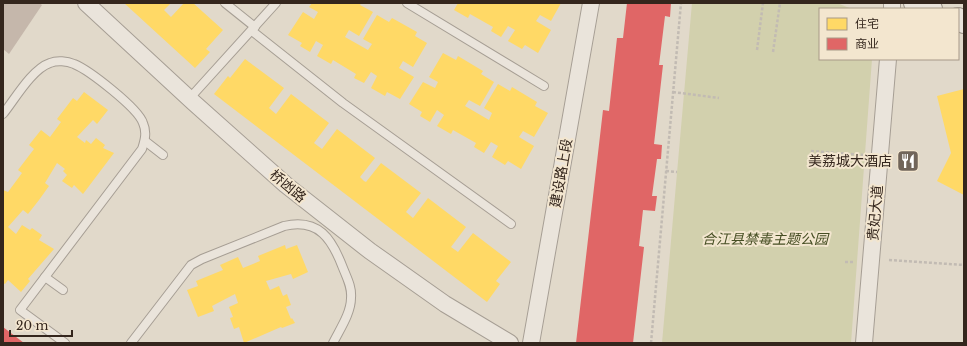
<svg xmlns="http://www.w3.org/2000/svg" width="967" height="346" viewBox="0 0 967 346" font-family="'Libre Baskerville','Noto Sans SC',serif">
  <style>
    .green { fill: #d2d0ad }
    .homes { fill: #ffd966 }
    .shops { fill: #e06666 }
    .building { fill: #c5b7ab }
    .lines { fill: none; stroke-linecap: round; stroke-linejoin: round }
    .service-casing { stroke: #a69e94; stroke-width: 10 }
    .minor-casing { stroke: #a69e94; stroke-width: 18 }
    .secondary-casing { stroke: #968e83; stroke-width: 24 }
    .path { stroke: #c2bbb3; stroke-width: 2.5; stroke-dasharray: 3 2; stroke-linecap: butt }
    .service { stroke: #eae4db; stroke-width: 8 }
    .minor { stroke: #eae4db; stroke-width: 16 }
    .secondary { stroke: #eae4db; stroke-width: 22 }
    .labels { text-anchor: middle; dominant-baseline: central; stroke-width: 4; stroke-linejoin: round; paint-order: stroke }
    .poi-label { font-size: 14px; fill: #34261d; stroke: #f3e6cf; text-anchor: end }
    .street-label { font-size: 14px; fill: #34261d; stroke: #f3e6cf }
    .park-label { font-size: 14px; font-style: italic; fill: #474f24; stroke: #f3e6cf }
  </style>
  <rect width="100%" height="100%" fill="#e1d9ca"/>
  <!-- green -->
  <path class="green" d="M692 3H837L852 9H820V59H872L851 343H662Z"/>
  <!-- homes -->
  <g class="homes">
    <path d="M124 3H171L164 10 171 17 184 3H193L223 30 206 49 210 52 195 68Z"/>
    <path d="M312 3H361L360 5 373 12 359 36 349 30 345 37 368 50 372 44 363 39 377 15 389 22 392 18 417 32 415 36 427 43 413 67 403 61 399 68 414 77 400 99 387 92 385 96 371 88 377 76 371 72 364 83 354 78 356 74 333 60 331 64 317 56 323 45 316 41 310 52 300 46 302 43 288 35 303 12 314 19 318 12 309 7Z"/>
    <path d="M458 3 506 4 561 3 551 21 540 15 536 21 551 30 538 53 525 45 522 49 508 41 515 30 508 26 501 37 491 31 493 27 470 14 468 18 454 10Z"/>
    <path d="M443 53 456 60 458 56 483 71 481 74 494 82 480 106 469 100 465 106 489 120 492 113 484 108 498 84 510 91 512 87 537 102 535 106 548 113 534 137 523 131 519 137 534 146 521 169 508 161 505 165 492 157 498 146 491 142 484 153 474 147 476 143 453 130 451 134 437 126 444 115 437 110 430 122 420 116 422 112 409 104 423 82 435 88 438 82 429 77Z"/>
    <path d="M245 59 284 88 269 108 276 114 291 94 329 123 314 143 322 149 337 129 375 158 360 177 364 181 366 182 381 163 421 193 406 212 413 218 428 198 466 227 451 247 458 252 473 233 511 262 496 281 500 284 487 302 214 94 228 76 230 78Z"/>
    <path d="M964 89V195L937 181 951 153 937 96Z"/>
    <path d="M84 92 108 110 97 124 93 120 77 137 85 143 86 140 91 144 96 138 105 145 103 148 114 153 83 194 74 185 72 188 62 181 67 175 63 171 65 169 57 163 45 183 49 186 39 200 28 214 23 210 8 227 16 234 22 225 30 230 32 228 42 235 39 240 54 249 28 279 30 281 21 292 8 280 5 284 3 283V190L8 192 22 173 18 170 34 149 29 145 41 130 50 137 61 122 57 119 73 98 77 101Z"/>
    <path d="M285 245 286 249 297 245 308 272 293 279 291 274 266 281 270 290 279 286 283 296 287 294 291 305 286 307 291 319 292 318 295 323 282 328 281 327 244 343 239 327 234 329 230 318 233 317 229 307 238 303 235 294 212 306 214 311 198 317 187 290 198 286 196 281 223 270 220 265 238 257 243 268 260 261 258 256Z"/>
  </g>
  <!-- shops -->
  <g class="shops">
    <path d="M627 3H671L670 17 665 16 659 65H663L654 144 662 145 661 159H657L652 196H657L655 211 643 210 639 246 644 247 633 343H576L603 110 609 111 617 38H623Z"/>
    <path d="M3 327 24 343H3Z"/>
  </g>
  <!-- building -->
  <path class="building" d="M3 3H39L42 5 9 54 3 49Z"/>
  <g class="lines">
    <!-- service casing -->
    <g class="service-casing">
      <g id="service">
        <path d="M225 3 255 27"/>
        <path d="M407 3 544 86"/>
        <path d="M252 31 343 103 511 224"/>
        <path d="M189 99 276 3"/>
        <path d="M3 114C15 99 32 69 50 63 57 60 67 61 74 64 89 70 138 108 143 123 147 132 145 140 142 149L20 310 65 343"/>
        <path d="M145 141 163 155"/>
        <path d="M45 277 63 290"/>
        <path d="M131 343 191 265 202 259 284 226C319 218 332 239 343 268 347 278 352 287 351 298 351 313 340 329 333 343"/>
      </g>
    </g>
    <!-- minor casing -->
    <g class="minor-casing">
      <g id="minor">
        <path d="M86 3 193 102 286 185 370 251 445 304 510 343"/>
        <path d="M892 9V3"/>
        <path d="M531 343 591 3"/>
        <path d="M864 343 888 59"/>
      </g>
    </g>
    <!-- secondary casing -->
    <g class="secondary-casing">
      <g id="secondary">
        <path d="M915 3 931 9"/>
        <path d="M958 19 964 22"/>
      </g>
    </g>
    <!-- path -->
    <g class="path">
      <path d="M757 50 763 3"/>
      <path d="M773 52 780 3"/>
      <path d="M673 92 719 98"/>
      <path d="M811 151 863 155"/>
      <path d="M666 171 677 172"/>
      <path d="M889 260 964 265"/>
      <path d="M845 262H853"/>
      <path d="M651 343 681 3"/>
    </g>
    <!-- service -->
    <use href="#service" class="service"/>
    <!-- minor -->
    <use href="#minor" class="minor"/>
    <!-- secondary -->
    <use href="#secondary" class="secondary"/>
  </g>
  <!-- icons -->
  <defs>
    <g id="restaurant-square" transform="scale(1.15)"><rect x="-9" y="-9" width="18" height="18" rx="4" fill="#71655a" stroke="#f3e6cf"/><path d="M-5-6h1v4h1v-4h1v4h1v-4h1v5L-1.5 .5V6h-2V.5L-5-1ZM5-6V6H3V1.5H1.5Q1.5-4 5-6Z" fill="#fff"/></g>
  </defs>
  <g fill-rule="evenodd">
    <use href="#restaurant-square" x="908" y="161"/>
  </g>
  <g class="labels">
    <!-- poi labels -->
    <g class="poi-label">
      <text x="892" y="161">美荔城大酒店</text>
    </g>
    <!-- street labels -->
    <g class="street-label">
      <text transform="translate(561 173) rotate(-80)">建设路上段</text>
      <text transform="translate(288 186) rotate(40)">桥凼路</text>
      <text transform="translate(875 213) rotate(-85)">贵妃大道</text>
    </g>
    <!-- park labels -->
    <g class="park-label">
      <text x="765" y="239">合江县禁毒主题公园</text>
    </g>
  </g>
  <!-- border -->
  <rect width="967" height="346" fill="none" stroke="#34261d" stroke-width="8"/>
  <!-- legend -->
  <rect x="819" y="8" width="140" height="52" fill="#f3e6cf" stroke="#a79988"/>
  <rect x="827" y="18" width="20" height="12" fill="#ffd966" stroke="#a79988"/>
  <text x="855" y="28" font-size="12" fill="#34261d">住宅</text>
  <rect x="827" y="38" width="20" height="12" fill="#e06666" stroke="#a79988"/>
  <text x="855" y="48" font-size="12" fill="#34261d">商业</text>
  <!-- scale -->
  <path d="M10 330v6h62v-6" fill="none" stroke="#34261d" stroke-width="2"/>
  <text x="16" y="330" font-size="12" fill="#34261d" stroke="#f3e6cf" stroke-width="3" paint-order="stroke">20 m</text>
</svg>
